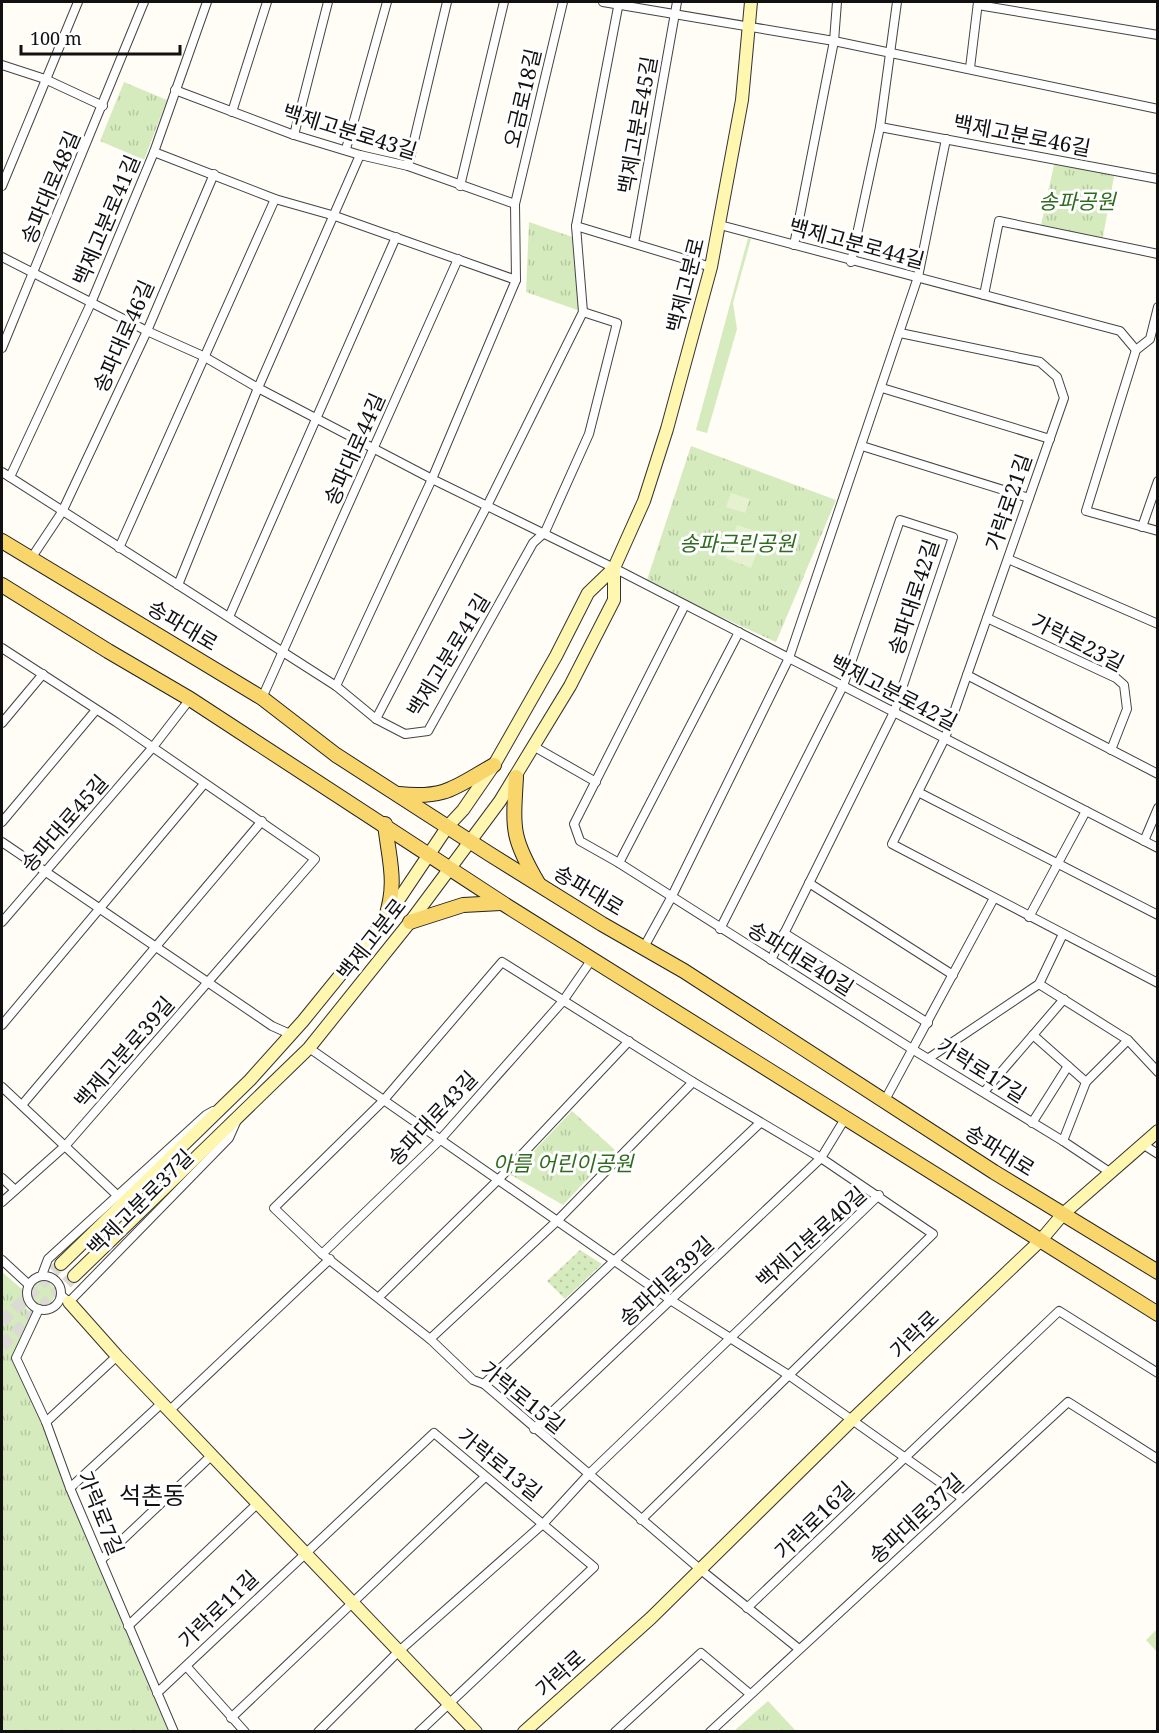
<svg xmlns="http://www.w3.org/2000/svg" width="1159" height="1733" viewBox="0 0 1159 1733" font-family="'Noto Serif','Noto Sans KR',serif">
  <style>
    .grass { fill: url(#grass-dots) }
    .park { fill: url(#park-tufts) }
    .garden { fill: #d5ebbd }
    .pitch { fill: #e6f2cf }
    .lines { fill: none; stroke-linecap: round; stroke-linejoin: round }
    .secondary-tunnel { stroke: #dbdad3; stroke-width: 12; stroke-dasharray: 12 6; stroke-linecap: butt }
    .street-casing { stroke: #444; stroke-width: 10 }
    .secondary-casing { stroke: #333; stroke-width: 14 }
    .primary-casing { stroke: #222; stroke-width: 16 }
    .street { stroke: #fff; stroke-width: 8 }
    .secondary { stroke: #fff6b0; stroke-width: 12 }
    .primary { stroke: #f9d66b; stroke-width: 14 }
    .labels { text-anchor: middle; dominant-baseline: central; stroke-width: 6; stroke-linejoin: round; paint-order: stroke }
    .street-label { font-size: 21px; fill: #111; stroke: #fff }
    .park-label { font-size: 21px; font-style: italic; fill: #2f6b1f; stroke: #fff }
    .quarter-label { font-size: 24px; fill: #111; stroke: #fff }
  </style>
  <defs>
    <pattern id="grass-dots" width="8" height="8" patternUnits="userSpaceOnUse" patternTransform="scale(1.5)"><rect width="8" height="8" fill="#d5ebbd"/><path d="M2 2h.1M6 6h.1" fill="none" stroke="#b6c8a1" stroke-width="1.8" stroke-linecap="round"/></pattern>
    <pattern id="park-tufts" width="24" height="20" patternUnits="userSpaceOnUse" patternTransform="scale(1.5)"><rect width="24" height="20" fill="#d5ebbd"/><path d="M3 7l-1-3M5 7V3M7 7l1-3M15 17l-1-3M17 17v-4M19 17l1-3" fill="none" stroke="#b6c8a1"/></pattern>
  </defs>
  <rect width="100%" height="100%" fill="#fffdf5"/>
  <!-- grass -->
  <path class="grass" d="M580 1250 602 1264 565 1299 547 1281Z"/>
  <!-- park -->
  <g class="park">
    <path d="M124 82 167 100 144 160 100 141Z"/>
    <path d="M1055 160 1115 171 1102 242 1040 230Z"/>
    <path d="M529 222 575 238 580 311 526 292Z"/>
    <path d="M691 446 836 500 776 642 646 583Z"/>
    <path d="M572 1111 615 1150 563 1205 511 1175Z"/>
    <path d="M2 1272 23 1290 25 1307 34 1316 12 1357 46 1422 173 1731H2Z"/>
    <path d="M768 1701 796 1731H734Z"/>
  </g>
  <!-- garden -->
  <g class="garden">
    <path d="M748 238 751 239 733 303 737 329 707 433 696 430Z"/>
    <circle cx="43" cy="1293" r="12"/>
    <path d="M1157 1629V1628V1652L1146 1640Z"/>
  </g>
  <!-- pitch -->
  <g class="pitch">
    <path d="M731 493 750 499 745 513 726 507Z"/>
    <path d="M737 525 764 534 751 568 726 558Z"/>
  </g>
  <g class="lines">
    <!-- secondary-tunnel -->
    <g class="secondary-tunnel">
      <path d="M2 1322 61 1264"/>
      <path d="M2 1346 74 1276"/>
    </g>
    <!-- street casing -->
    <g class="street-casing">
      <g id="street">
        <path d="M603 2 834 41 1158 109"/>
        <path d="M978 5 1158 35"/>
        <path d="M2 65 45 79 103 106"/>
        <path d="M970 68 978 2"/>
        <path d="M175 90 294 135 360 155 408 166 515 204"/>
        <path d="M232 112 267 2"/>
        <path d="M880 127 1158 179"/>
        <path d="M294 135 328 2"/>
        <path d="M346 149 387 2"/>
        <path d="M154 152 275 199 335 216 516 280"/>
        <path d="M408 166 447 2"/>
        <path d="M2 186 78 2"/>
        <path d="M460 186 504 2"/>
        <path d="M720 225 1120 331 1136 350"/>
        <path d="M576 226 711 267"/>
        <path d="M634 243 677 2"/>
        <path d="M794 245 834 41 837 2"/>
        <path d="M2 257 147 331 203 356 258 388 432 479 614 568 1158 848"/>
        <path d="M851 262 880 127 897 2"/>
        <path d="M984 295 999 221 1158 254"/>
        <path d="M1158 307 1150 339 1136 350 1086 511 1158 531"/>
        <path d="M583 312 576 226 619 2"/>
        <path d="M900 333 1040 362 1057 377 1064 398 945 738 892 844 1158 983"/>
        <path d="M2 348 144 2"/>
        <path d="M882 388 1050 439"/>
        <path d="M862 446 1029 498"/>
        <path d="M2 472 336 686 376 719 405 734 428 731 533 543 545 532 589 434 617 323 583 312"/>
        <path d="M10 477 91 303 154 152 207 2"/>
        <path d="M1142 527 1158 481"/>
        <path d="M119 548 275 199"/>
        <path d="M32 557 62 512 147 331 214 174"/>
        <path d="M1008 559 1158 624"/>
        <path d="M178 585 258 388 360 155"/>
        <path d="M685 605 574 824 580 841 619 863 912 1049 1063 1141 1111 1173"/>
        <path d="M229 617 396 237"/>
        <path d="M987 618 1116 678 1124 685 1127 709 1111 750"/>
        <path d="M2 648 116 722 315 859 66 1145 2 1202"/>
        <path d="M967 675 1158 774"/>
        <path d="M336 686 432 479 516 280 515 204 563 2"/>
        <path d="M262 698 458 259"/>
        <path d="M376 719 488 504 583 312"/>
        <path d="M2 723 43 674"/>
        <path d="M533 746 596 782"/>
        <path d="M918 792 1158 915"/>
        <path d="M2 822 96 710"/>
        <path d="M1144 841 1158 808"/>
        <path d="M2 842 272 1026 290 1034"/>
        <path d="M619 863 739 632"/>
        <path d="M809 883 953 975"/>
        <path d="M1029 917 1086 811"/>
        <path d="M2 922 153 747 190 699"/>
        <path d="M720 929 843 686 900 520 953 537 894 712 771 960"/>
        <path d="M784 933 928 1023"/>
        <path d="M644 947 671 898 789 658 918 277 946 139"/>
        <path d="M1039 984 1128 1040 1158 1072"/>
        <path d="M2 1025 204 784"/>
        <path d="M1033 1035 1086 1082"/>
        <path d="M309 1048 672 1301 790 1376 962 1498"/>
        <path d="M929 1058 1039 984 1063 934"/>
        <path d="M2 1087 118 1196"/>
        <path d="M984 1092 1064 999"/>
        <path d="M885 1100 994 898"/>
        <path d="M22 1105 262 821"/>
        <path d="M1032 1123 1068 1066"/>
        <path d="M1063 1141 1086 1082 1128 1040"/>
        <path d="M1144 1145 1158 1154"/>
        <path d="M2 1178 15 1190"/>
        <path d="M322 1254 439 1141 563 1001 592 959"/>
        <path d="M2 1260 29 1285"/>
        <path d="M42 1275 48 1259 206 1115 213 1111"/>
        <circle cx="44" cy="1293" r="17"/>
        <path d="M62 1296 69 1302 229 1138 237 1120"/>
        <path d="M379 1297 498 1180 629 1041"/>
        <path d="M39 1309 16 1358 46 1422 70 1488 174 1732"/>
        <path d="M430 1339 557 1221 693 1082"/>
        <path d="M484 1384 760 1123"/>
        <path d="M170 1410 330 1259"/>
        <path d="M46 1422 117 1356"/>
        <path d="M534 1429 821 1158 846 1117"/>
        <path d="M70 1488 162 1403"/>
        <path d="M641 1520 933 1234 821 1158 693 1082 502 962 383 1101 274 1208 322 1254 430 1339 473 1380 484 1384 701 1570 799 1649"/>
        <path d="M101 1560 211 1456"/>
        <path d="M747 1608 1059 1311 1158 1373"/>
        <path d="M128 1626 257 1504"/>
        <path d="M187 1667 245 1732"/>
        <path d="M157 1693 434 1433 594 1567 419 1732"/>
        <path d="M231 1718 485 1477"/>
        <path d="M318 1732 398 1652 544 1523 589 1474 879 1195"/>
        <path d="M615 1732 701 1653 750 1694"/>
        <path d="M710 1732 1068 1402 1158 1459"/>
      </g>
    </g>
    <!-- secondary casing -->
    <g class="secondary-casing">
      <g id="secondary">
        <path d="M61 1264 250 1080 303 1021 385 920 448 826 463 810 494 765 556 656 588 593 614 568 644 501 667 429 711 267 742 100 751 2"/>
        <path d="M74 1276 309 1048 410 922 500 801 570 686 614 600V568"/>
        <path d="M69 1302 117 1356 476 1732"/>
        <path d="M524 1732 651 1618 852 1420 1041 1240 1063 1214 1158 1131"/>
      </g>
    </g>
    <!-- primary casing -->
    <g class="primary-casing">
      <g id="primary">
        <path d="M2 541 262 698 336 755 488 853 602 924 684 971 994 1172 1158 1272"/>
        <path d="M2 585 108 651 190 699 507 906 1158 1314"/>
        <path d="M516 777C513 829 511 837 538 883"/>
        <path d="M399 794C446 799 455 787 494 765"/>
        <path d="M385 824C389 861 398 882 385 920"/>
        <path d="M410 922 463 905 501 903"/>
      </g>
    </g>
    <!-- street -->
    <use href="#street" class="street"/>
    <!-- secondary -->
    <use href="#secondary" class="secondary"/>
    <!-- primary -->
    <use href="#primary" class="primary"/>
  </g>
  <g class="labels">
    <!-- street labels -->
    <g class="street-label">
      <text transform="translate(522 98) rotate(-77)">오금로18길</text>
      <text transform="translate(637 125) rotate(-80)">백제고분로45길</text>
      <text transform="translate(350 131) rotate(17)">백제고분로43길</text>
      <text transform="translate(1022 135) rotate(11)">백제고분로46길</text>
      <text transform="translate(50 187) rotate(-67)">송파대로48길</text>
      <text transform="translate(106 220) rotate(-67)">백제고분로41길</text>
      <text transform="translate(857 243) rotate(15)">백제고분로44길</text>
      <text transform="translate(685 285) rotate(-76)">백제고분로</text>
      <text transform="translate(123 336) rotate(-66)">송파대로46길</text>
      <text transform="translate(354 449) rotate(-66)">송파대로44길</text>
      <text transform="translate(1008 502) rotate(-71)">가락로21길</text>
      <text transform="translate(913 597) rotate(-72)">송파대로42길</text>
      <text transform="translate(183 625) rotate(31)">송파대로</text>
      <text transform="translate(1078 642) rotate(27)">가락로23길</text>
      <text transform="translate(448 655) rotate(-59)">백제고분로41길</text>
      <text transform="translate(894 692) rotate(27)">백제고분로42길</text>
      <text transform="translate(64 823) rotate(-49)">송파대로45길</text>
      <text transform="translate(589 890) rotate(31)">송파대로</text>
      <text transform="translate(371 939) rotate(-52)">백제고분로</text>
      <text transform="translate(801 958) rotate(32)">송파대로40길</text>
      <text transform="translate(124 1052) rotate(-49)">백제고분로39길</text>
      <text transform="translate(982 1070) rotate(32)">가락로17길</text>
      <text transform="translate(432 1118) rotate(-47)">송파대로43길</text>
      <text transform="translate(1000 1150) rotate(32)">송파대로</text>
      <text transform="translate(140 1202) rotate(-45)">백제고분로37길</text>
      <text transform="translate(811 1237) rotate(-42)">백제고분로40길</text>
      <text transform="translate(666 1281) rotate(-43)">송파대로39길</text>
      <text transform="translate(914 1334) rotate(-44)">가락로</text>
      <text transform="translate(523 1397) rotate(39)">가락로15길</text>
      <text transform="translate(500 1464) rotate(39)">가락로13길</text>
      <text transform="translate(101 1513) rotate(68)">가락로7길</text>
      <text transform="translate(916 1518) rotate(-43)">송파대로37길</text>
      <text transform="translate(814 1520) rotate(-44)">가락로16길</text>
      <text transform="translate(218 1609) rotate(-44)">가락로11길</text>
      <text transform="translate(560 1673) rotate(-42)">가락로</text>
    </g>
    <!-- park labels -->
    <g class="park-label">
      <text x="1077" y="201">송파공원</text>
      <text x="737" y="543">송파근린공원</text>
      <text x="563" y="1163">아름 어린이공원</text>
    </g>
    <!-- quarter labels -->
    <g class="quarter-label">
      <text x="152" y="1494">석촌동</text>
    </g>
  </g>
  <!-- border -->
  <rect width="1159" height="1733" fill="none" stroke="#111111" stroke-width="6"/>
  <!-- scale -->
  <path d="M21 45v9h159v-9" fill="none" stroke="#111111" stroke-width="3"/>
  <text x="30" y="45" font-size="18" fill="#111111" stroke="#ffffff" stroke-width="4.5" paint-order="stroke">100 m</text>
</svg>
